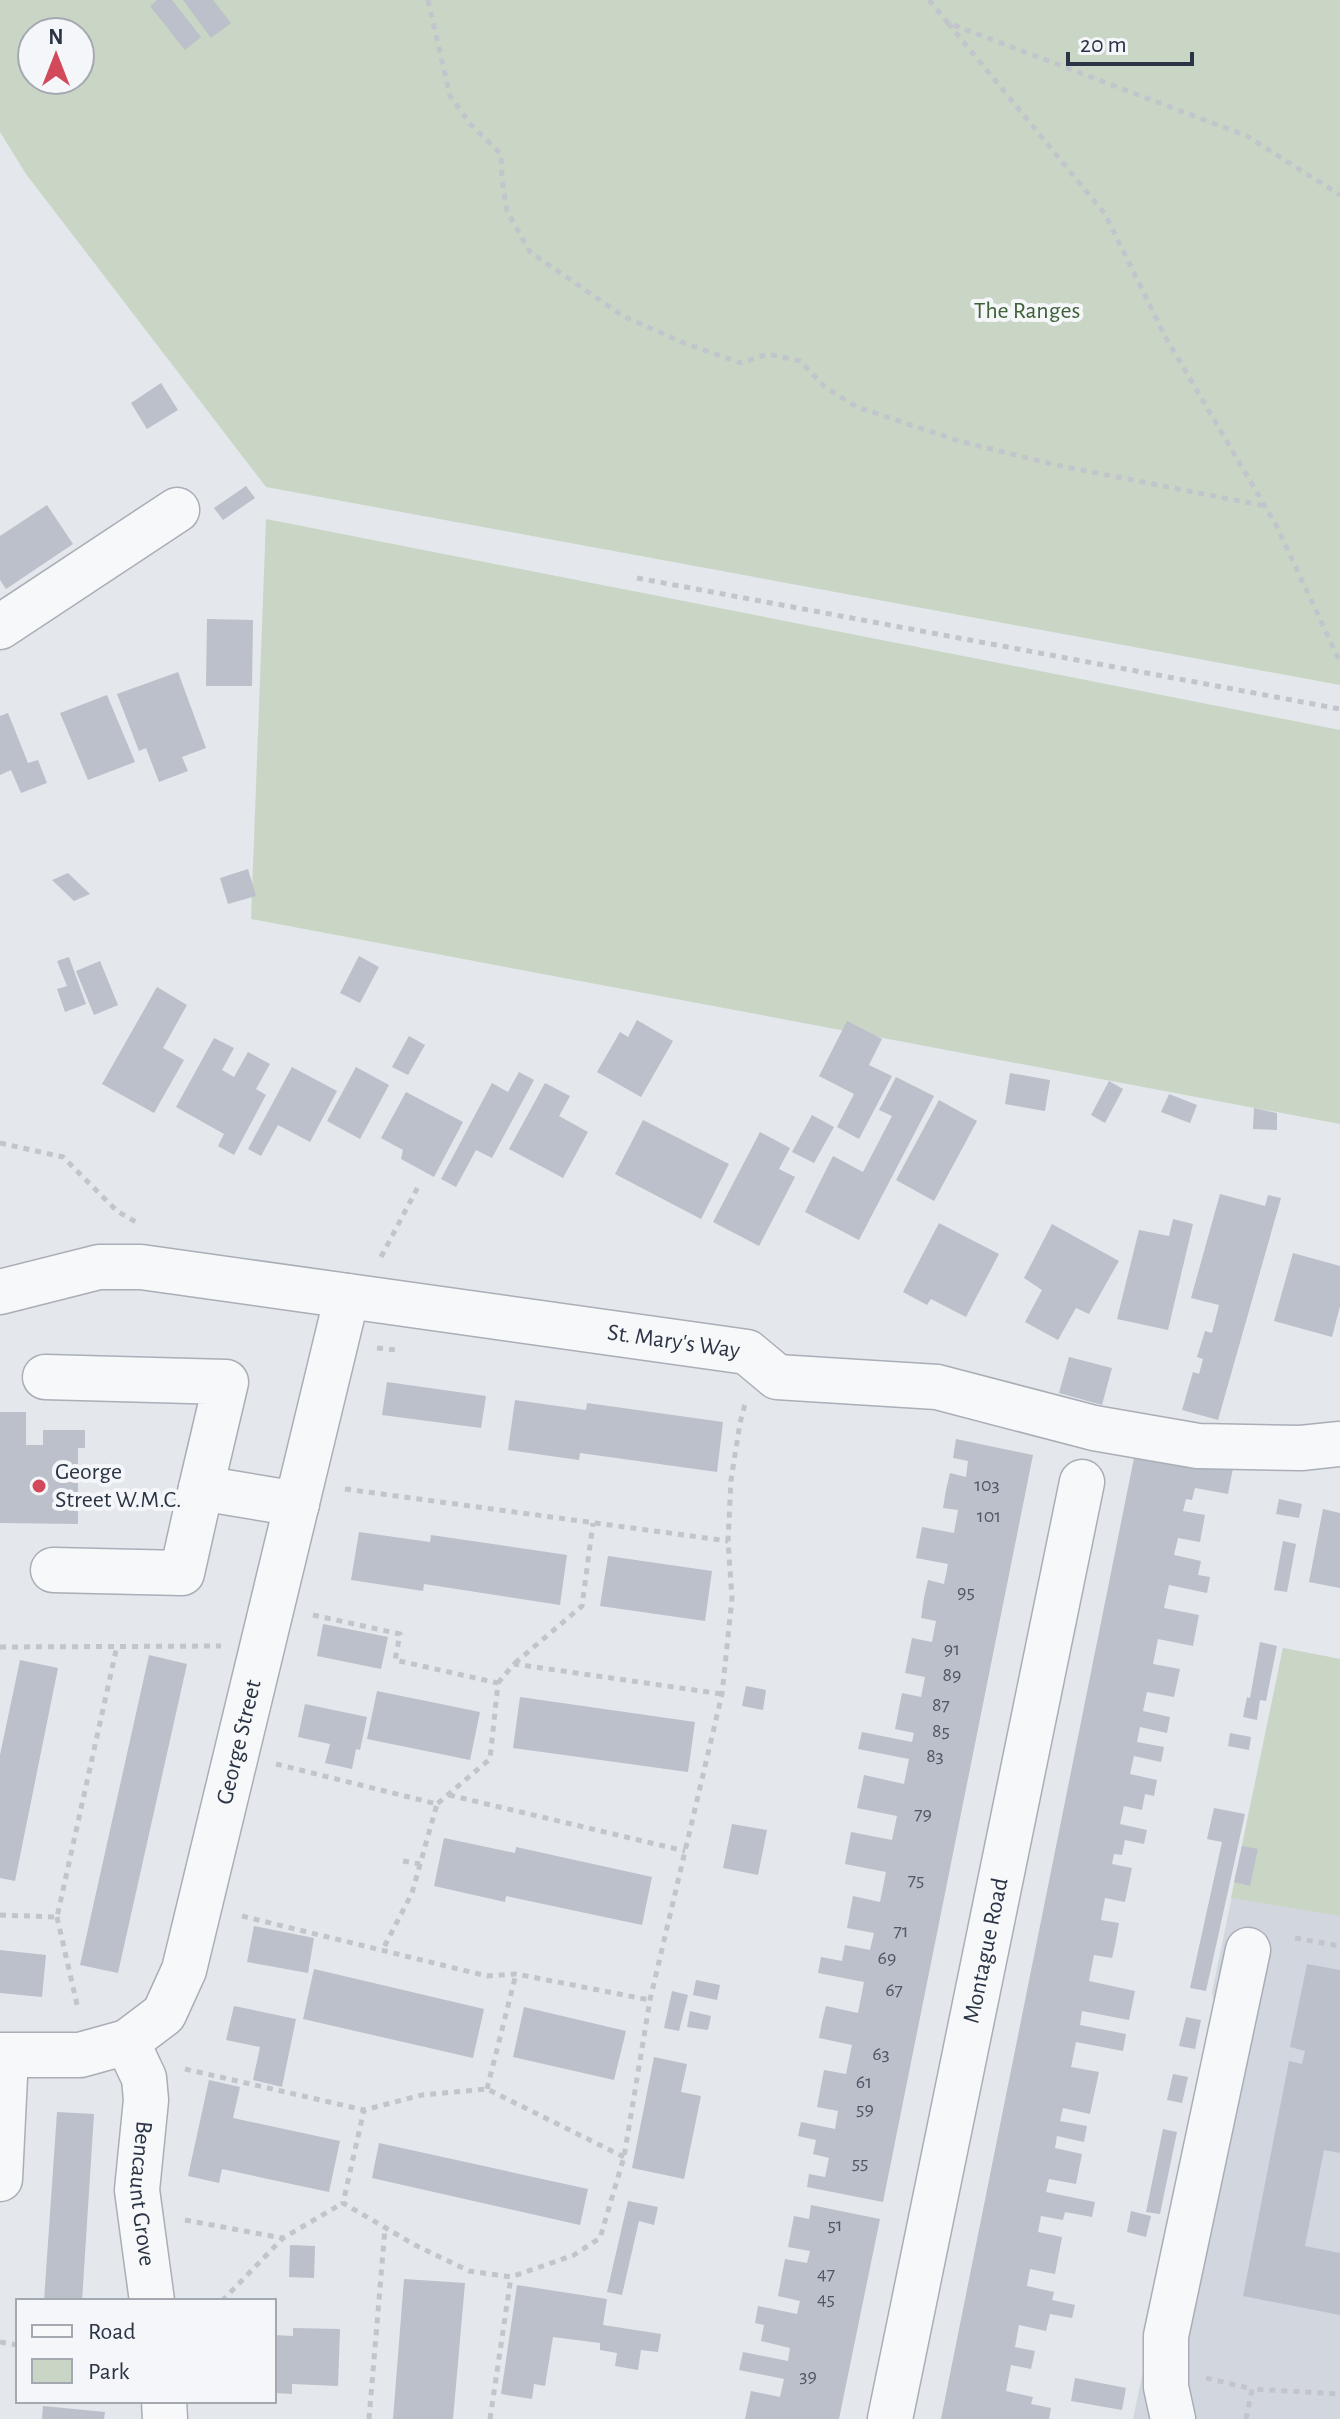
<svg xmlns="http://www.w3.org/2000/svg" width="1340" height="2419" viewBox="0 0 1340 2419" font-family="'Alegreya Sans',sans-serif">
  <style>
    .built { fill: #d2d6de }
    .green { fill: #c9d6c5; fill-rule: evenodd }
    .building { fill: #bbc0ca }
    .lines { fill: none; stroke-linecap: round; stroke-linejoin: round }
    .minor-casing { stroke: #a9aeb7; stroke-width: 47 }
    .path { stroke: #c2c5cb; stroke-width: 5; stroke-dasharray: 6 6; stroke-linecap: butt }
    .minor { stroke: #f7f8fa; stroke-width: 44 }
    .poi-dot { fill: #d1495b; stroke: #f4f6f9; stroke-width: 3 }
    .labels { text-anchor: middle; dominant-baseline: central; stroke-width: 8; stroke-linejoin: round; paint-order: stroke }
    .number-label { font-size: 20px; fill: #4f5766 }
    .park-label { font-size: 24px; fill: #3f6138; stroke: #f4f6f9 }
    .street-label { font-size: 24px; fill: #2b3445; stroke: #f4f6f9 }
    .poi-label { font-size: 24px; fill: #2b3445; stroke: #f4f6f9; text-anchor: start }
  </style>
  <rect width="100%" height="100%" fill="#e4e7ec"/>
  <!-- built -->
  <path class="built" d="M1283 1648 1340 1659V2419H1133L1217 2015 1212 1993Z"/>
  <!-- green -->
  <g class="green">
    <path d="M0 0H1340V685L266 487 26 174 0 132ZM32 32H80V80H32Z"/>
    <path d="M266 519 1340 730V1124L251 919Z"/>
    <path d="M1283 1648 1340 1659V1916L1231 1898Z"/>
  </g>
  <!-- building -->
  <g class="building">
    <path d="M157 0H172L201 37 185 50 150 6Z"/>
    <path d="M183 0H213L231 23 211 38Z"/>
    <path d="M161 383 178 410 147 429 131 403Z"/>
    <path d="M246 486 255 498 223 520 214 508Z"/>
    <path d="M47 505 73 544 6 589 0 580V536Z"/>
    <path d="M207 619 253 620 252 686H206Z"/>
    <path d="M178 672 206 748 182 757 188 771 159 782 146 748 139 751 117 694Z"/>
    <path d="M107 695 135 762 88 780 60 713Z"/>
    <path d="M8 713 28 763 38 760 47 783 21 793 11 770 0 775V716Z"/>
    <path d="M248 869 256 896 228 904 220 878Z"/>
    <path d="M68 873 90 894 74 901 52 880Z"/>
    <path d="M359 956 379 967 360 1003 340 993Z"/>
    <path d="M69 957 86 1004 65 1012 57 989 67 986 57 961Z"/>
    <path d="M100 961 118 1005 94 1015 76 971Z"/>
    <path d="M157 987 187 1005 163 1048 184 1060 154 1113 102 1084Z"/>
    <path d="M637 1020 673 1041 641 1097 597 1072 620 1032 628 1037Z"/>
    <path d="M847 1021 882 1039 869 1065 892 1076 859 1139 837 1127 854 1094 819 1076Z"/>
    <path d="M409 1036 425 1045 408 1075 392 1067Z"/>
    <path d="M214 1038 234 1048 222 1070 234 1077 248 1052 270 1064 256 1089 266 1095 234 1155 218 1146 224 1134 176 1107Z"/>
    <path d="M292 1067 337 1091 310 1142 278 1125 261 1156 248 1149Z"/>
    <path d="M356 1067 389 1085 360 1139 327 1121Z"/>
    <path d="M519 1072 534 1080 492 1158 476 1150 456 1187 441 1179 492 1083 508 1092Z"/>
    <path d="M1010 1073 1050 1080 1045 1111 1005 1104Z"/>
    <path d="M896 1077 934 1096 859 1240 805 1212 833 1156 863 1172 892 1116 879 1110Z"/>
    <path d="M1109 1081 1123 1089 1105 1123 1091 1115Z"/>
    <path d="M545 1083 570 1096 559 1116 588 1132 563 1178 509 1149Z"/>
    <path d="M406 1092 463 1122 434 1177 401 1159 403 1150 381 1138Z"/>
    <path d="M1169 1094 1197 1105 1190 1123 1161 1112Z"/>
    <path d="M939 1100 977 1121 934 1201 896 1180Z"/>
    <path d="M1254 1108 1277 1113V1130L1253 1129Z"/>
    <path d="M812 1115 834 1127 814 1163 792 1152Z"/>
    <path d="M643 1120 729 1164 701 1219 615 1174Z"/>
    <path d="M760 1132 790 1148 779 1169 795 1177 759 1246 713 1222Z"/>
    <path d="M1220 1194 1265 1206 1268 1195 1281 1198 1218 1420 1182 1410 1193 1372 1199 1374 1203 1359 1197 1357 1205 1331 1212 1333 1219 1305 1191 1298Z"/>
    <path d="M1173 1219 1193 1224 1168 1330 1117 1319 1139 1230 1169 1236Z"/>
    <path d="M939 1223 999 1254 966 1317 931 1299 927 1305 903 1292Z"/>
    <path d="M1052 1224 1119 1261 1089 1314 1076 1308 1058 1340 1025 1322 1042 1290 1024 1278Z"/>
    <path d="M1293 1253 1340 1266V1306L1332 1337 1274 1321Z"/>
    <path d="M1069 1357 1112 1368 1102 1405 1059 1393Z"/>
    <path d="M387 1382 486 1396 481 1428 382 1415Z"/>
    <path d="M515 1400 586 1410 587 1403 723 1422 717 1472 580 1453 579 1460 508 1450Z"/>
    <path d="M0 1412H26V1445H43V1430H85V1448H78V1524L0 1523Z"/>
    <path d="M956 1439 1033 1455 883 2202 807 2187 809 2174 825 2177 829 2158 813 2154 816 2140 798 2136 801 2122 835 2129 838 2111 817 2107 824 2070 846 2074 852 2045 819 2038 822 2022 826 2006 858 2013 864 1982 818 1973 821 1957 842 1961 845 1945 870 1950 874 1933 847 1928 853 1896 880 1902 886 1872 845 1864 851 1832 892 1840 897 1816 857 1808 864 1775 904 1784 909 1759 858 1749 862 1732 912 1742 914 1733 895 1729 902 1693 921 1697 925 1677 905 1673 912 1638 932 1642 936 1621 921 1618 924 1598 928 1580 944 1584 948 1564 916 1558 922 1527 954 1533 958 1510 943 1508 946 1490 950 1473 966 1477 968 1461 953 1458Z"/>
    <path d="M1136 1448 1233 1468 1228 1494 1195 1488 1192 1500 1186 1499 1183 1511 1205 1515 1200 1542 1178 1538 1174 1555 1201 1561 1198 1575 1210 1577 1207 1593 1169 1585 1164 1608 1199 1615 1196 1630 1193 1646 1158 1639 1153 1664 1180 1669 1174 1697 1147 1692 1143 1711 1170 1717 1167 1733 1140 1727 1137 1742 1164 1747 1161 1762 1134 1756 1130 1774 1157 1780 1154 1796 1145 1794 1142 1810 1124 1806 1120 1824 1147 1830 1144 1844 1125 1840 1122 1855 1114 1854 1112 1864 1132 1868 1125 1902 1105 1898 1101 1920 1119 1923 1115 1945 1112 1958 1094 1955 1089 1981 1135 1991 1129 2020 1082 2011 1080 2025 1126 2034 1123 2051 1076 2042 1071 2067 1099 2072 1090 2114 1063 2108 1060 2121 1087 2126 1084 2142 1057 2136 1055 2148 1082 2154 1076 2184 1049 2179 1046 2192 1095 2202 1092 2217 1065 2212 1063 2220 1041 2216 1038 2232 1062 2237 1055 2274 1030 2269 1027 2286 1054 2292 1052 2300 1075 2305 1072 2318 1050 2314 1046 2331 1019 2325 1015 2347 1035 2351 1031 2369 1011 2365 1006 2391 1033 2397 1031 2404 1051 2408 1049 2419H941Z"/>
    <path d="M1279 1499 1302 1504 1299 1518 1276 1514Z"/>
    <path d="M1323 1509 1340 1513V1588L1309 1582Z"/>
    <path d="M359 1532 430 1542 431 1535 567 1555 560 1605 424 1584 423 1591 351 1580Z"/>
    <path d="M1283 1541 1296 1544 1287 1592 1274 1590Z"/>
    <path d="M608 1556 712 1571 705 1621 600 1606Z"/>
    <path d="M323 1624 388 1637 381 1669 317 1656Z"/>
    <path d="M1260 1642 1277 1646 1266 1701 1260 1700 1257 1720 1243 1717 1247 1697 1250 1698Z"/>
    <path d="M149 1655 187 1664 118 1973 80 1965Z"/>
    <path d="M20 1660 58 1668 15 1881 0 1878V1755Z"/>
    <path d="M746 1686 766 1690 763 1710 742 1706Z"/>
    <path d="M377 1691 480 1712 470 1760 367 1739Z"/>
    <path d="M520 1697 695 1722 688 1772 513 1748Z"/>
    <path d="M305 1704 367 1717 360 1750 356 1749 352 1769 325 1763 330 1744 298 1737Z"/>
    <path d="M1230 1733 1251 1737 1249 1750 1228 1746Z"/>
    <path d="M1214 1808 1245 1814 1206 1991 1190 1988 1222 1842 1207 1839Z"/>
    <path d="M732 1824 767 1830 758 1875 723 1868Z"/>
    <path d="M444 1838 515 1853 516 1847 652 1877 642 1925 506 1896 505 1902 434 1886Z"/>
    <path d="M1242 1846 1258 1849 1250 1886 1234 1882Z"/>
    <path d="M254 1926 314 1938 308 1973 247 1962Z"/>
    <path d="M0 1950 46 1955 42 1997 0 1993Z"/>
    <path d="M1307 1964 1340 1970V2153L1324 2150 1305 2246 1340 2253V2315L1243 2296 1289 2061 1302 2064 1305 2051 1290 2047Z"/>
    <path d="M314 1969 484 2009 473 2058 303 2019Z"/>
    <path d="M696 1980 720 1985 717 2000 693 1995Z"/>
    <path d="M672 1991 688 1995 679 2031 664 2028Z"/>
    <path d="M234 2006 296 2019 282 2087 253 2080 260 2047 226 2040Z"/>
    <path d="M524 2007 626 2031 614 2080 513 2057Z"/>
    <path d="M690 2011 711 2016 708 2030 687 2027Z"/>
    <path d="M1186 2017 1201 2020 1195 2049 1179 2046Z"/>
    <path d="M654 2057 687 2064 681 2092 701 2096 684 2179 632 2168Z"/>
    <path d="M1173 2074 1188 2077 1182 2103 1167 2100Z"/>
    <path d="M209 2080 240 2087 233 2118 340 2141 329 2192 222 2169 219 2183 188 2176Z"/>
    <path d="M57 2112 94 2114 82 2301H44Z"/>
    <path d="M1163 2129 1177 2132 1160 2214 1146 2212Z"/>
    <path d="M379 2143 588 2189 580 2225 372 2178Z"/>
    <path d="M628 2201 658 2207 654 2225 639 2221 622 2295 607 2292Z"/>
    <path d="M811 2205 880 2219 839 2419H745L751 2391 780 2397 784 2379 739 2370 743 2352 788 2361 790 2348 761 2341 764 2325 755 2323 758 2306 797 2314 800 2301 778 2296 785 2259 807 2263 810 2251 788 2247 794 2216 809 2219Z"/>
    <path d="M1131 2211 1151 2216 1146 2237 1127 2232Z"/>
    <path d="M290 2245 315 2246 314 2278 289 2277Z"/>
    <path d="M404 2279 465 2283 453 2419H393Z"/>
    <path d="M517 2285 607 2299 603 2325 661 2334 658 2352 641 2350 638 2370 615 2366 617 2353 600 2350V2343L553 2337 545 2386 534 2384 532 2399 501 2394Z"/>
    <path d="M293 2328 340 2329 338 2386 292 2384V2394L274 2393V2335L293 2336Z"/>
    <path d="M1075 2378 1126 2388 1122 2410 1071 2401Z"/>
    <path d="M43 2406 105 2412 104 2419H42Z"/>
  </g>
  <g class="lines">
    <!-- minor casing -->
    <g class="minor-casing">
      <g id="minor">
        <path d="M0 627 177 510"/>
        <path id="s1" d="M0 1292 99 1267H141L747 1352 777 1377 937 1387 1094 1428 1198 1446 1301 1448 1340 1444"/>
        <path d="M45 1377 226 1382 201 1488"/>
        <path d="M53 1570 182 1573 201 1488 297 1504"/>
        <path id="s2" d="M127 2042 144 2078 146 2100 137 2190 152 2301"/>
        <path id="s3" d="M0 2055H80L127 2042 164 2014 184 1970 347 1296"/>
        <path d="M0 2179 6 2056"/>
        <path d="M164 2401 165 2419"/>
        <path id="s4" d="M890 2419 1082 1482"/>
        <path d="M1173 2419 1166 2387V2336L1248 1950"/>
      </g>
    </g>
    <!-- path -->
    <g class="path">
      <path d="M428 0 450 96 471 125 501 154 502 180 507 211 530 252 623 316 684 343 741 363 768 354 800 361 825 387 857 407 959 441 1056 465 1265 506"/>
      <path d="M929 0 948 23 1247 136 1340 195"/>
      <path d="M948 23 1105 214 1166 338 1276 525 1340 662"/>
      <path d="M637 578 1340 709"/>
      <path d="M0 1143 63 1157 117 1211 136 1222"/>
      <path d="M381 1257 420 1183"/>
      <path d="M377 1348 398 1350"/>
      <path d="M345 1489 728 1541"/>
      <path d="M313 1615 400 1634 395 1660 498 1683 490 1759 437 1804"/>
      <path d="M0 1647 221 1646"/>
      <path d="M515 1663 582 1606 593 1523"/>
      <path d="M498 1683 514 1664 722 1694"/>
      <path d="M276 1764 437 1804 412 1893 382 1951"/>
      <path d="M449 1795 685 1851"/>
      <path d="M403 1861 420 1864"/>
      <path d="M0 1915 57 1917 117 1646"/>
      <path d="M242 1916 487 1976 516 1974 650 2000"/>
      <path d="M57 1917 78 2009"/>
      <path d="M1295 1938 1340 1946"/>
      <path d="M185 2069 364 2110"/>
      <path d="M487 2089 516 1974"/>
      <path d="M624 2157 487 2089 422 2095 364 2110 343 2203 415 2245 469 2271 511 2277 574 2255 600 2238 624 2157 650 2000 722 1694 732 1598 728 1541 731 1480 740 1423 745 1404"/>
      <path d="M185 2220 282 2238"/>
      <path d="M222 2301 283 2238 343 2203"/>
      <path d="M0 2342 18 2345"/>
      <path d="M1206 2378 1252 2389"/>
      <path d="M369 2419 385 2228"/>
      <path d="M490 2419 511 2277"/>
      <path d="M1246 2419 1252 2389 1340 2394"/>
    </g>
    <!-- minor -->
    <use href="#minor" class="minor"/>
  </g>
  <!-- markers -->
  <circle class="poi-dot" cx="39" cy="1486" r="8"/>
  <g class="labels">
    <!-- number labels -->
    <g class="number-label">
      <text x="987" y="1485">103</text>
      <text x="989" y="1516">101</text>
      <text x="966" y="1592">95</text>
      <text x="952" y="1649">91</text>
      <text x="952" y="1675">89</text>
      <text x="941" y="1705">87</text>
      <text x="941" y="1731">85</text>
      <text x="935" y="1756">83</text>
      <text x="923" y="1814">79</text>
      <text x="916" y="1880">75</text>
      <text x="901" y="1931">71</text>
      <text x="887" y="1958">69</text>
      <text x="894" y="1990">67</text>
      <text x="881" y="2054">63</text>
      <text x="864" y="2082">61</text>
      <text x="865" y="2109">59</text>
      <text x="860" y="2163">55</text>
      <text x="835" y="2225">51</text>
      <text x="826" y="2274">47</text>
      <text x="826" y="2299">45</text>
      <text x="808" y="2376">39</text>
    </g>
    <!-- park labels -->
    <g class="park-label">
      <text x="1027" y="311">The Ranges</text>
    </g>
    <!-- street labels -->
    <g class="street-label">
      <text stroke="none"><textPath href="#s1" startOffset="682">St. Mary's Way</textPath></text>
      <text stroke="none"><textPath href="#s3" startOffset="458">George Street</textPath></text>
      <text stroke="none"><textPath href="#s4" startOffset="478">Montague Road</textPath></text>
      <text stroke="none"><textPath href="#s2" startOffset="156">Bencaunt Grove</textPath></text>
    </g>
    <!-- poi labels -->
    <g class="poi-label">
      <text x="55" y="1472">George<tspan x="55" dy="28">Street W.M.C.</tspan></text>
    </g>
  </g>
  <!-- legend -->
  <rect x="16" y="2299" width="260" height="104" fill="#f4f6f9" stroke="#a4a8b1" stroke-width="2"/>
  <rect x="32" y="2325" width="40" height="12" fill="#f7f8fa" stroke="#a4a8b1" stroke-width="2"/>
  <text x="88" y="2339" font-size="24" fill="#2b3445">Road</text>
  <rect x="32" y="2359" width="40" height="24" fill="#c9d6c5" stroke="#a4a8b1" stroke-width="2"/>
  <text x="88" y="2379" font-size="24" fill="#2b3445">Park</text>
  <!-- north arrow -->
  <g transform="translate(56 56)"><circle r="38" fill="#f4f6f9" stroke="#a4a8b1" stroke-width="2"/>
  <path d="M0-6L14 30L0 20L-14 30Z" fill="#d1495b"/>
  <text y="-12" font-size="22" font-weight="bold" text-anchor="middle" fill="#2b3445">N</text>
  </g>
  <!-- scale -->
  <path d="M1068 52v12h124v-12" fill="none" stroke="#2b3445" stroke-width="4"/>
  <text x="1080" y="52" font-size="24" fill="#2b3445" stroke="#f4f6f9" stroke-width="6" paint-order="stroke">20 m</text>
</svg>
